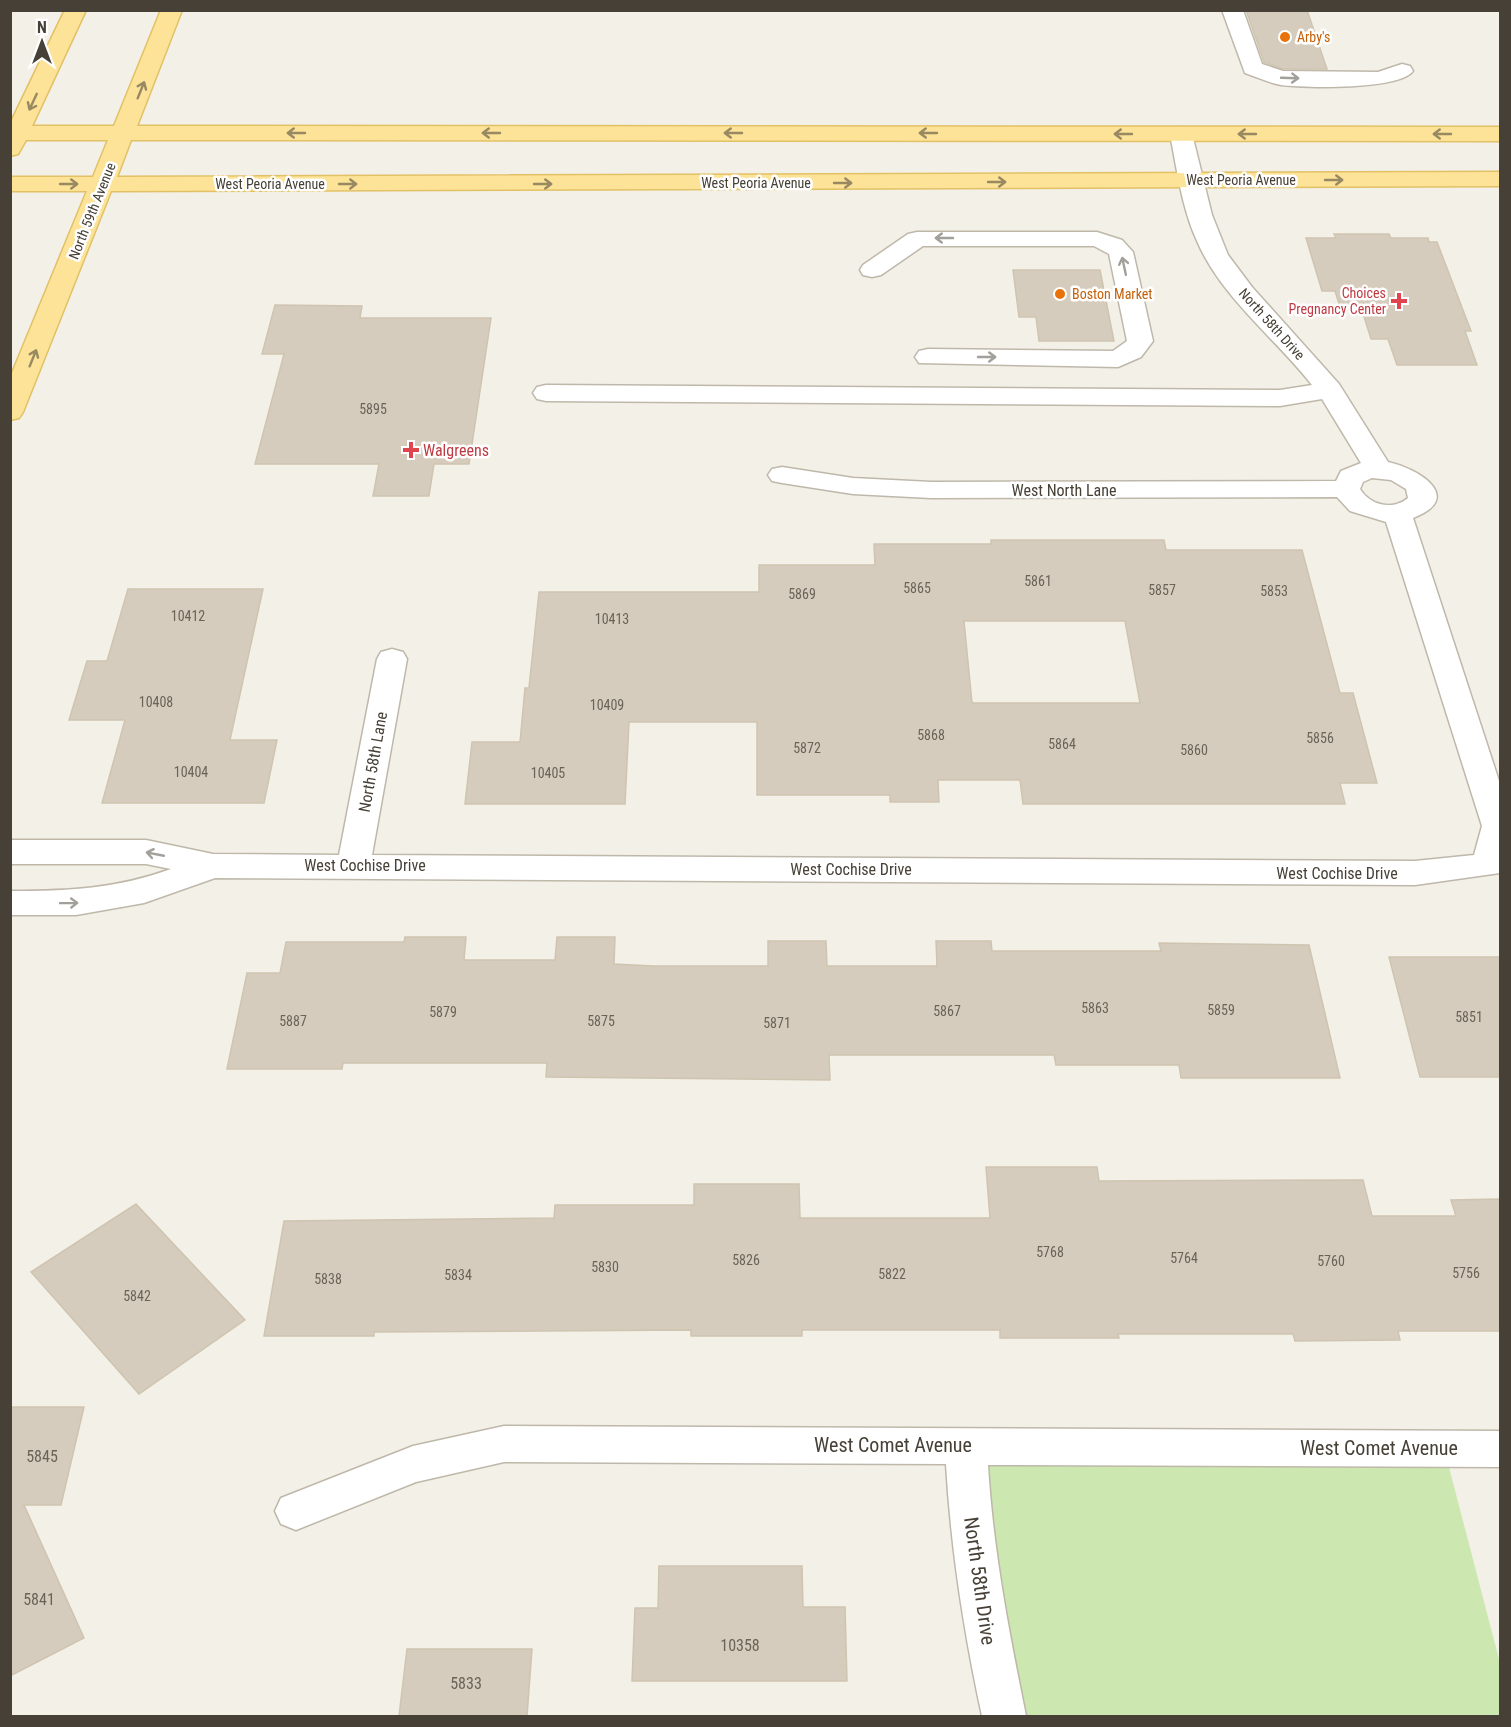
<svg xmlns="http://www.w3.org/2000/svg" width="1511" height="1727" viewBox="0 0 1511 1727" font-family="'Roboto Condensed',sans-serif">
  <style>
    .green { fill: #cce7b0 }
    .building { fill: #d5ccbd; stroke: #cfc4b0; stroke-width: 1.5; fill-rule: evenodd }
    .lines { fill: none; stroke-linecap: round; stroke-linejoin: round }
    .minor-casing { stroke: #bfb8aa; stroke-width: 3 }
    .major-casing { stroke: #e2c166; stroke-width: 3 }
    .minor { fill: #fff; fill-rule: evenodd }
    .major { fill: #fce397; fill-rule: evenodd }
    .oneway { stroke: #a2a09a }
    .oneway2 { stroke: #988962 }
    .food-dot { fill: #e8710a; stroke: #fff; stroke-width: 2 }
    .health-dot { fill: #e0444e; stroke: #fff; stroke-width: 2 }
    .labels { text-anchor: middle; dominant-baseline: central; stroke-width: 5; stroke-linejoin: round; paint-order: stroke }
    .far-food-label { font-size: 14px; fill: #c56008; stroke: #fff; text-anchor: start }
    .far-street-label { font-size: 14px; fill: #464036; stroke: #fff }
    .far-health-label { font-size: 14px; fill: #be3a42; stroke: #fff; text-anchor: end }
    .number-label { font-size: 14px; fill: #6a6358 }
    .health-label { font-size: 16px; fill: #be3a42; stroke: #fff; text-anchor: start }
    .street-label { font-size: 16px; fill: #464036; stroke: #fff }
    .near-number-label { font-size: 16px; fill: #6a6358 }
    .near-street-label { font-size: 20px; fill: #464036; stroke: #fff }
  </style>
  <rect width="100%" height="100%" fill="#f3f0e7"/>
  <!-- green -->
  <path class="green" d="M966 1445 1444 1448 1500 1663V1716H1004L980 1596Z"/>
  <!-- building -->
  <g class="building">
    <path d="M1246 10H1307L1327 69H1283L1264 62Z"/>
    <path d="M1334 234H1389L1391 238H1428L1429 242H1437L1471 331H1465L1477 365H1397L1388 339H1371L1362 310H1341L1335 291H1322L1306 238H1336Z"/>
    <path d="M1013 270H1100L1114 341H1039L1036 317H1019Z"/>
    <path d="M275 305 362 306 360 318H491L469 464H434L429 496H373L379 464H255L284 354H262Z"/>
    <path d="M991 540H1164L1166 550H1302L1340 693H1353L1377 783H1340L1345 804H1023L1020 780H938L939 802H890V795H757V722H629L625 804H465L472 742H520L525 688H529L539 592H759V565H875L874 544H991ZM964 621H1125L1140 703H972Z"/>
    <path d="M128 589H263L230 740H277L264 803H102L125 720H69L87 661H107Z"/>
    <path d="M405 937H466L464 960H555L557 937H615L614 964 653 966H768V941H826L827 966H937L936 941H991L992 951H1161L1159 943 1309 945 1340 1078H1181L1179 1065H1056L1054 1055H829L830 1080 546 1077 547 1063H343L342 1069H227L247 973H280L286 942H404Z"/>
    <path d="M1389 957H1500V1077H1420Z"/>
    <path d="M986 1167H1097L1099 1181 1363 1180 1372 1216H1456L1451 1200 1500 1199V1331H1398L1400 1340 1295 1341 1293 1334H1118L1119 1338H1000V1330H802V1336H691V1330L374 1332V1336H264L284 1221 554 1218 555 1205H694V1184H799L800 1218H990Z"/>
    <path d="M136 1204 245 1320 139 1394 31 1272Z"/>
    <path d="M10 1407H84L61 1505H24L84 1638 10 1676Z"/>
    <path d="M659 1566H802L803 1607H845L847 1681H632L635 1608H658Z"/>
    <path d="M407 1649H532L527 1716H399Z"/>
  </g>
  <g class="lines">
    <!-- minor casing -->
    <g class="minor-casing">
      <g id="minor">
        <path d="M1222 10H1243L1262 64 1283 71 1378 72 1402 64 1410 66 1413 71C1400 90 1305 88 1281 85 1269 83 1257 77 1245 73Z"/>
        <path d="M1181 127 1189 129 1192 134 1212 215 1228 255 1252 287 1339 384 1388 462C1420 469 1465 498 1413 518L1500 784V873L1415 885 215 878 144 903 76 915H10V891C69 891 115 889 171 869L146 864H10V840H146L213 854 339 855 377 659 381 652 392 649 403 652 407 659 372 855 1415 861 1474 855 1482 826 1386 522 1350 511 1337 497 931 498 853 494 782 483 772 481 768 475 772 469 782 467 853 478 931 482 1336 481 1341 471 1361 463 1322 399 1280 406 546 401 537 399 533 393 537 387 546 385 1280 390 1312 385C1275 338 1221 297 1197 241 1182 208 1177 170 1170 134L1173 129ZM1372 478 1391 480 1406 489 1408 498C1392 511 1370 505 1360 489L1363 482Z"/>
        <path d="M917 232H1097L1122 240 1133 252 1153 341 1141 357 1118 367 919 363 915 357 919 351 928 349 1113 351 1127 341 1109 254 1094 246H923L881 275 872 277 863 275 860 270 863 265 908 234Z"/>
        <path d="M504 1426 1500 1431V1467L988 1465C993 1550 1009 1632 1026 1716H982C964 1633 951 1550 946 1464L504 1462 416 1482 296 1530 281 1524 275 1511 281 1498 413 1446Z"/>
      </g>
    </g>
    <!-- major casing -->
    <g class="major-casing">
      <path id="major" d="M65 10H86L32 126H114L161 10H182L137 126 1500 127V141L131 140 117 177 1500 172V186L111 191 23 412 19 418 10 420V378L87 191H10V177H93L108 140H26L18 154 10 156V124Z"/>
    </g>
    <!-- minor -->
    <use href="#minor" class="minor"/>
    <!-- major -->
    <use href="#major" class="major"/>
  </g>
  <!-- one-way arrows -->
  <defs><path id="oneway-shaft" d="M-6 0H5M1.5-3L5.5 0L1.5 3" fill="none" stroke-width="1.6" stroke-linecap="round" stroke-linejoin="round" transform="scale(1.5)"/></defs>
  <g class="oneway">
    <use href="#oneway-shaft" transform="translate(1290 78) rotate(2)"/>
    <use href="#oneway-shaft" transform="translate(944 238) rotate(-180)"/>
    <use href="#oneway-shaft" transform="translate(1124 266) rotate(-102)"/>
    <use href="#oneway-shaft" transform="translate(987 357)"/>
    <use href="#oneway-shaft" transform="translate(155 854) rotate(-169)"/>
    <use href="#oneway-shaft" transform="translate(69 903) rotate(-1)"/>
  </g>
  <g class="oneway2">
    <use href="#oneway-shaft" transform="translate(141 90) rotate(-68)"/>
    <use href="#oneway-shaft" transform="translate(33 102) rotate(115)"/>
    <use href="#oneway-shaft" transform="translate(296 133) rotate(-180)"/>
    <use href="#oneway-shaft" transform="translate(491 133) rotate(-180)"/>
    <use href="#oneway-shaft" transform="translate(733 133) rotate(-180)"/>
    <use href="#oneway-shaft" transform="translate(928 133) rotate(-180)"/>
    <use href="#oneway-shaft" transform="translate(1123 134) rotate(-180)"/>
    <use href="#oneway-shaft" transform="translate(1247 134) rotate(-180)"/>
    <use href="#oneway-shaft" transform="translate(1442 134) rotate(-180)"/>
    <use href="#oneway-shaft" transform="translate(1334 180)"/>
    <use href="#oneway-shaft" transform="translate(997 182)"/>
    <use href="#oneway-shaft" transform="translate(843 183)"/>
    <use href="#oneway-shaft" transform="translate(69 184)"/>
    <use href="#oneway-shaft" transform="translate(348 184)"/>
    <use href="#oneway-shaft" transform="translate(543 184)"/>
    <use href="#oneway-shaft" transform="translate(33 358) rotate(-68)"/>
  </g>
  <!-- markers -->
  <g class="food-dot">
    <circle cx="1285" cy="37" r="6"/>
    <circle cx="1060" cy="294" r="6"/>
  </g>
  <g class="health-dot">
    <path d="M1396 292h6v6h6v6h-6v6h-6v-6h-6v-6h6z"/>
    <path d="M408 441h6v6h6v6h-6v6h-6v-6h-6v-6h6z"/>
  </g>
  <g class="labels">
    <!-- far-food labels -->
    <g class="far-food-label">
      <text x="1297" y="37">Arby's</text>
      <text x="1072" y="294">Boston Market</text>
    </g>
    <!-- far-street labels -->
    <g class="far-street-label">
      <text x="1241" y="180">West Peoria Avenue</text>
      <text x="756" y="183">West Peoria Avenue</text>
      <text x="270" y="184">West Peoria Avenue</text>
      <text transform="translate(92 211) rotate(-68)">North 59th Avenue</text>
      <text transform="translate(1272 324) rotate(48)">North 58th Drive</text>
    </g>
    <!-- far-health labels -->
    <g class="far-health-label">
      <text x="1386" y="293">Choices<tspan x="1386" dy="16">Pregnancy Center</tspan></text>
    </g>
    <!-- number labels -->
    <g class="number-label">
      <text x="373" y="409">5895</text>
      <text x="1038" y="581">5861</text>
      <text x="917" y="588">5865</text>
      <text x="1162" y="590">5857</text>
      <text x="1274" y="591">5853</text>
      <text x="802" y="594">5869</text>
      <text x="188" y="616">10412</text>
      <text x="612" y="619">10413</text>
      <text x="156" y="702">10408</text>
      <text x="607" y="705">10409</text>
      <text x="931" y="735">5868</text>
      <text x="1320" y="738">5856</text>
      <text x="1062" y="744">5864</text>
      <text x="807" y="748">5872</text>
      <text x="1194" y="750">5860</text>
      <text x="191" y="772">10404</text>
      <text x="548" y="773">10405</text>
      <text x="1095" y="1008">5863</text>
      <text x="1221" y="1010">5859</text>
      <text x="947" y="1011">5867</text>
      <text x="443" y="1012">5879</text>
      <text x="1469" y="1017">5851</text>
      <text x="293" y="1021">5887</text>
      <text x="601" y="1021">5875</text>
      <text x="777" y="1023">5871</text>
      <text x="1050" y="1252">5768</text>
      <text x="1184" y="1258">5764</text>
      <text x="746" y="1260">5826</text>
      <text x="1331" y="1261">5760</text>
      <text x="605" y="1267">5830</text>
      <text x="1466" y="1273">5756</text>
      <text x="892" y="1274">5822</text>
      <text x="458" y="1275">5834</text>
      <text x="328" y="1279">5838</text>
      <text x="137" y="1296">5842</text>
    </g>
    <!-- health labels -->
    <g class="health-label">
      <text x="423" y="450">Walgreens</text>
    </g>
    <!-- street labels -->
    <g class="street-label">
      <text x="1064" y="490">West North Lane</text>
      <text transform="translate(373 762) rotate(-80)">North 58th Lane</text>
      <text x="365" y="865">West Cochise Drive</text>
      <text x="851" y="869">West Cochise Drive</text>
      <text x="1337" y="873">West Cochise Drive</text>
    </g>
    <!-- near-number labels -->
    <g class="near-number-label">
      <text x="42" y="1456">5845</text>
      <text x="39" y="1599">5841</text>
      <text x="740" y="1645">10358</text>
      <text x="466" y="1683">5833</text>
    </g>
    <!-- near-street labels -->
    <g class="near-street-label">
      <text x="893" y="1445">West Comet Avenue</text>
      <text x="1379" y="1448">West Comet Avenue</text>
      <text transform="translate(980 1581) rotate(82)">North 58th Drive</text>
    </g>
  </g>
  <!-- border -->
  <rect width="1511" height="1727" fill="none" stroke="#464036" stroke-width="24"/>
  <!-- north arrow -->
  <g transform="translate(42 42)" stroke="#ffffff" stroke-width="4.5" paint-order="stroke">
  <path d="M0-4.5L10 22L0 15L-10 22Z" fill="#464036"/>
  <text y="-9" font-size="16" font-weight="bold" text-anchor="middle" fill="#464036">N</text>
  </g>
</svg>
